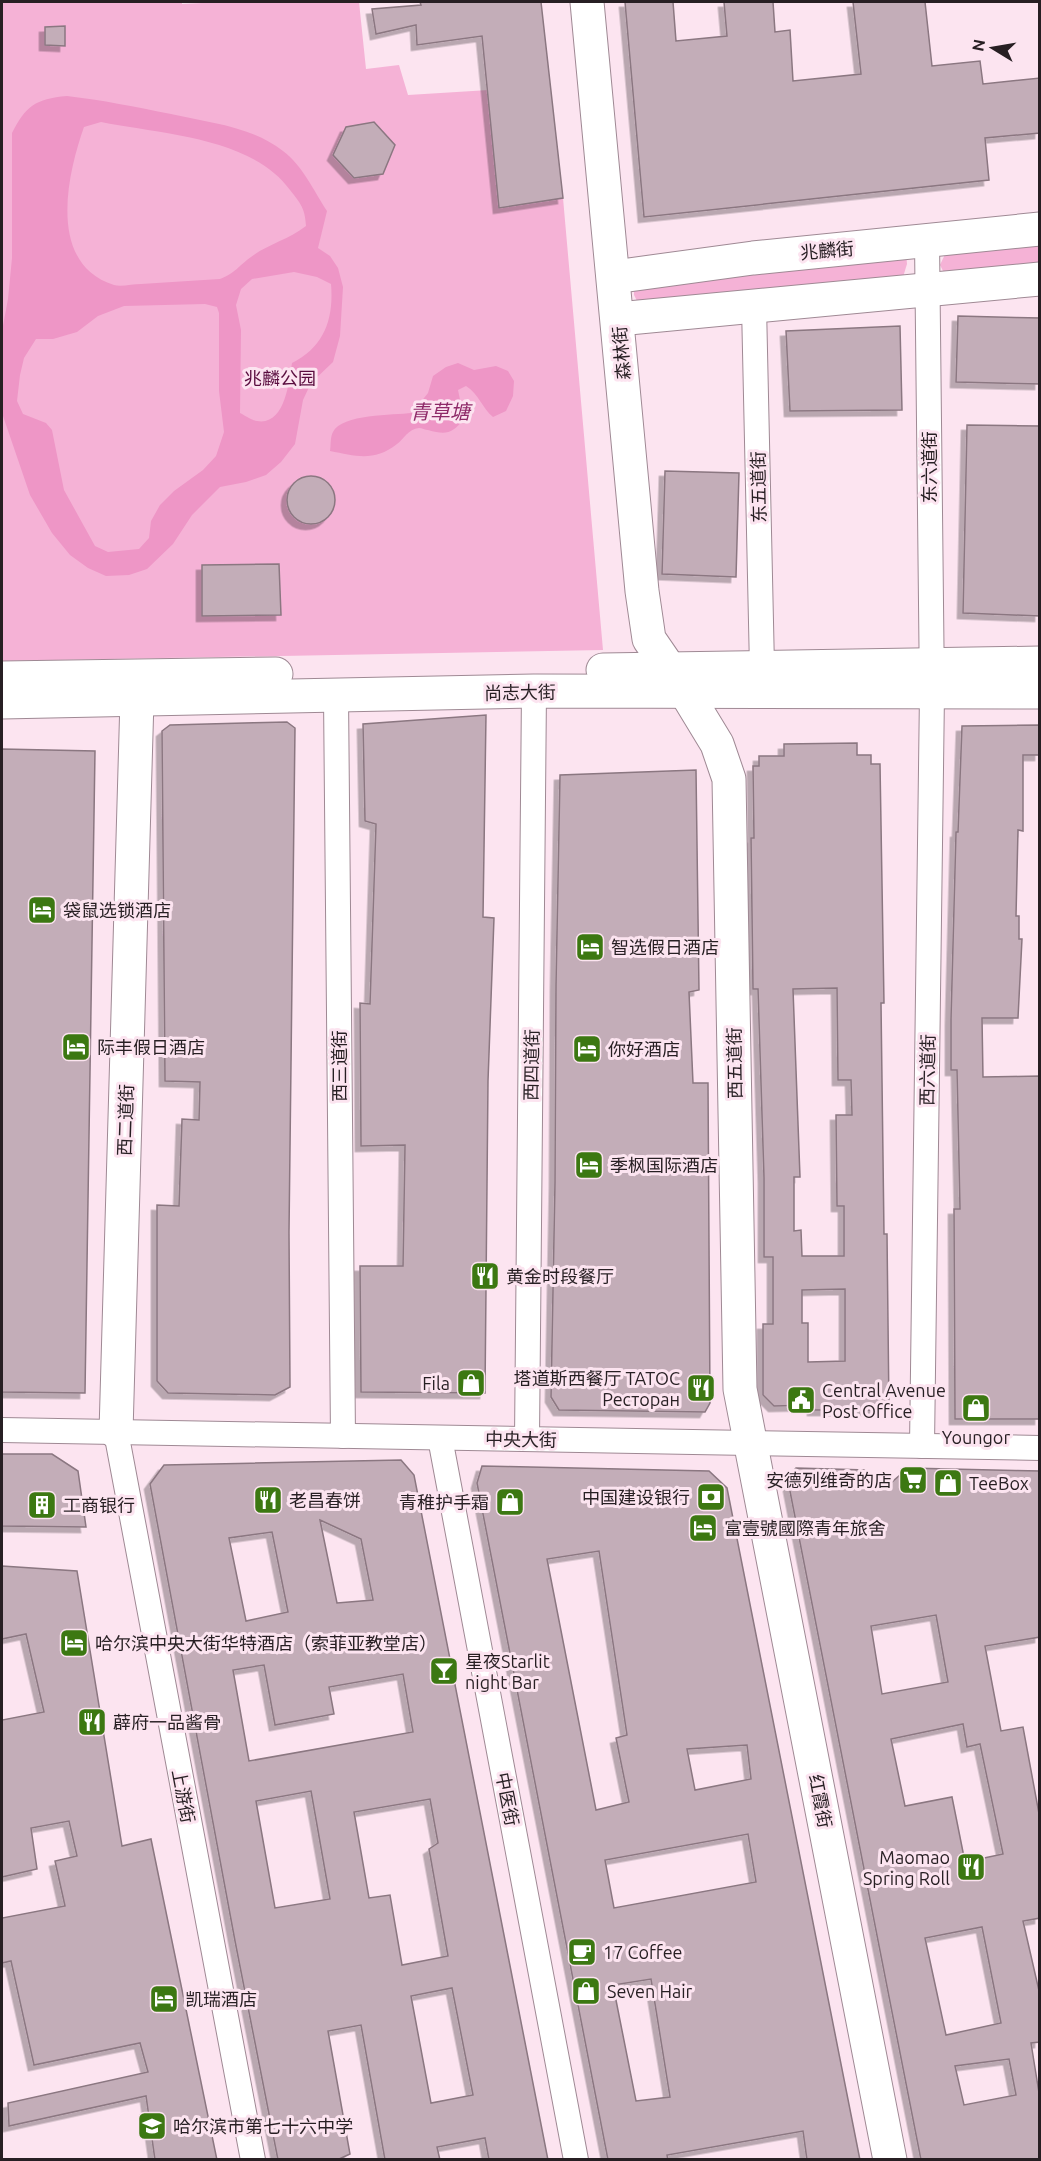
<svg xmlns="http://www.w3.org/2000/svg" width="1041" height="2161" viewBox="0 0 1041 2161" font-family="Ubuntu,'Noto Sans SC',sans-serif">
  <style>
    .green { fill: #f5b2d6 }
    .water { fill: #ee96c6; fill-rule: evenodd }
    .building { fill: #c3adb8; stroke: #8b7781; stroke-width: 1.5; fill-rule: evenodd; filter: url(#shadow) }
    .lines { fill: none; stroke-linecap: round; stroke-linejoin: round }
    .street-casing { stroke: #9f8994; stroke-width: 26 }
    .secondary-casing { stroke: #9f8994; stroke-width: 35 }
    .primary-casing { stroke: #9f8994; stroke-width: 35 }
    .street { stroke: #fff; stroke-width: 24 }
    .secondary { stroke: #fff; stroke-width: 33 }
    .primary { stroke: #fff; stroke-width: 33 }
    .labels { text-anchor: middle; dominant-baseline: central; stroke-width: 6; stroke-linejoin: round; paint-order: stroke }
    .street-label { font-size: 18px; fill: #271f23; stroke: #fce4f0 }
    .park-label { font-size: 18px; fill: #5a0d3f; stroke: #fce4f0 }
    .poi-label { font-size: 18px; fill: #271f23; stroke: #fce4f0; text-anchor: start }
    .water-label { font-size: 20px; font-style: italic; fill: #8e2968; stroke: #fce4f0 }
  </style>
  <defs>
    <filter id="shadow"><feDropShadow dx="-5.5" dy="5.5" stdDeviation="0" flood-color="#0004"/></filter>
  </defs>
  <rect width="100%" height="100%" fill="#fce4f0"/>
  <!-- green -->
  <g class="green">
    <path d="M2 2H182V4L222 2H359L366 69 399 65 408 95 489 90 499 208 563 198 603 650 2 661Z"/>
    <path d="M1039 239V270L944 273 940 265 947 250Z"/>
    <path d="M906 252 907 264 903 277 638 303 634 295V291Z"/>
  </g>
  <!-- water -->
  <g class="water">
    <path d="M67 96C102 100 136 107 171 114 210 123 251 126 283 151 302 165 314 191 327 211L318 248 330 256 338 268 343 287 340 336 333 362 311 383 303 400 295 444 281 462 266 475 246 482 220 487 192 515 173 544 147 569 129 575 106 576 88 568 70 555 52 533 30 495 2 413V331L8 299 12 258V133C26 106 35 99 67 96ZM101 122C160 134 252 137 290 190 301 204 305 208 306 226 288 240 268 244 251 257 237 267 237 272 220 279 193 281 167 282 141 284 133 284 121 287 114 285 47 264 67 175 84 127ZM294 272 317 277 331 284C334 319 324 347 292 363 289 382 285 426 257 421 251 420 244 415 240 413L241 330 236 305 241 289 252 279ZM205 304 217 307 219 313V391L224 432 216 456 203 470 174 491 160 505 151 521 149 538 139 549 108 552 95 546 64 490 52 430 46 423 23 414 17 401 20 375 24 358 36 339H53L77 332 98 316 124 306Z"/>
    <path d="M458 363 474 370 496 366 508 371 514 381 513 396 506 411 493 417C482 408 479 394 466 386L458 390 464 419C452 434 446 435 428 430 425 430 422 428 419 428 408 429 404 439 397 444 374 462 356 456 330 451 331 446 330 437 333 432 342 414 393 415 412 413L428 393 433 376 446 367Z"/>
  </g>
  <!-- building -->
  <g class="building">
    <path d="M420 2H541L563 198 499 208 482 36 417 45 416 25 376 34 372 9 421 5Z"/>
    <path d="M625 2H673L676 41 727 36 724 2H773L775 32 790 30 793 81 861 74 853 2H925L932 66 980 61 983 84 1040 78V133L985 138 989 180 644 217Z"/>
    <path d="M65 26V46L45 45V27Z"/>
    <path d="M374 122 395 145 383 174 354 178 333 155 346 127Z"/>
    <path d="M958 316 1040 318V384L956 382Z"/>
    <path d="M900 326 902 410 790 411 786 331Z"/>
    <path d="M967 425 1040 426V616L963 613Z"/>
    <path d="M665 471 739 473 736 577 662 574Z"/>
    <circle cx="311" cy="500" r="24"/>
    <path d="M279 564 281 615 202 616V565Z"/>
    <path d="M486 715 483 917 494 918 488 1081 485 1393 361 1392 360 1266H403L405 1145 361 1146 360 1003 370 1004 376 824 365 821 363 724Z"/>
    <path d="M287 722 295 728 289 1232 290 1387 275 1395 168 1393 157 1381V1205L179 1206 182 1119 199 1120 200 1082 165 1081 162 731 170 725Z"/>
    <path d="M1040 725V755H1023V831L1018 830 1016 916H1019V939H1022L1018 1018H982L983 1077 1040 1076V1419H955L954 1209H960L957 1070H951V1019L956 832H958L962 726Z"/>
    <path d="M857 743V755H871V764H880L884 1003H881L884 1234H887L889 1410H813V1405L774 1406 763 1395V1324H773V1257H764V1178L758 989H753L751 838H754L753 766H759V756H784V744ZM837 988 838 1080H851L852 1115H836L837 1206H844V1256H802L801 1230 794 1231V1177H800L793 989ZM845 1289V1361L808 1362V1323H802V1290Z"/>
    <path d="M2 749 95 751 85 1393 2 1392Z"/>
    <path d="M696 770 699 990 689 992 693 1083H708L710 1403 705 1412 559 1410 551 1397 555 1182 556 985 560 775Z"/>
    <path d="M2 1454H52L78 1471 86 1527 2 1526Z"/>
    <path d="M401 1460 414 1475 548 2160H489L485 2138 437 2147 440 2160H385L361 2025 328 2031 350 2154 337 2160H278L235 1941 150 1484 164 1465ZM320 1520 361 1539 373 1600 337 1603ZM272 1532 288 1612 246 1621 229 1538ZM264 1665 275 1725 334 1714 329 1687 403 1674 413 1732 249 1761 233 1670ZM311 1791 330 1899 275 1908 256 1801ZM430 1799 438 1843 429 1849 448 1956 402 1965 390 1895 369 1898 354 1812ZM452 1988 473 2095 431 2103 411 1996Z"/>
    <path d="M482 1466 709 1471 727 1488 860 2160H807L803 2131 667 2155 668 2160H608L477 1483ZM599 1551 627 1735 616 1738 629 1802 596 1810 547 1559ZM747 1745 751 1779 695 1790 687 1749ZM748 1834 756 1882 614 1908 605 1860ZM651 1979 670 2097 636 2101 613 1985Z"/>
    <path d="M796 1468 867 1470 884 1489 908 1468 1040 1471V1637L985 1646 1001 1731 1023 1727 1040 1819V1918L1023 1921 1040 1995V2042L1031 2043 1040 2099V2160H921L787 1476ZM936 1615 948 1682 882 1694 871 1626ZM963 1724 967 1747 980 1744 1003 1854 965 1862 952 1797 905 1806 891 1739ZM982 1927 1001 2023 946 2035 925 1938ZM1009 2059 1016 2095 964 2105 955 2066Z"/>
    <path d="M2 1566 77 1571 122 1846 151 1839 217 2160H155L146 2096 9 2126 8 2103 148 2072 140 2043 34 2065 11 1961 2 1963V1918L65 1906 55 1861 77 1856 69 1821 31 1828 37 1869 2 1877V1720L44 1712 26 1634 2 1639Z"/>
  </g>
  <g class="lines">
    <!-- street casing -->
    <g class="street-casing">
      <g id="street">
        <path d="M754 306 762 667"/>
        <path d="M336 696 343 1436"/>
        <path d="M2 1430 1040 1448"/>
        <path d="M116 1432 253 2160"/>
        <path d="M440 1438 576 2160"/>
        <path d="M527 1439 534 691"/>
        <path d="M922 1446 932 693 927 241"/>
      </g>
    </g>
    <!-- secondary casing -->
    <g class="secondary-casing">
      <g id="secondary">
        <path d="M587 2 642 591 649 639 686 693 717 744 729 779 740 1389 890 2160"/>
        <path d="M614 277 753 258 1040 229"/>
        <path d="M618 319 1040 279"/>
        <path d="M116 1432 137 699"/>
      </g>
    </g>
    <!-- primary casing -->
    <g class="primary-casing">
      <g id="primary">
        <path d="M603 670 1040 663"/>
        <path d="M2 678 276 674"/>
        <path d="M2 702 534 691 1040 692"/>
      </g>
    </g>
    <!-- street -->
    <use href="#street" class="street"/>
    <!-- secondary -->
    <use href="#secondary" class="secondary"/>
    <!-- primary -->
    <use href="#primary" class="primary"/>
  </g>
  <!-- icons -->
  <defs>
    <g id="hotel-square" transform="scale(1.5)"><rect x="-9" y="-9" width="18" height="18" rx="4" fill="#3c7812" stroke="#fce4f0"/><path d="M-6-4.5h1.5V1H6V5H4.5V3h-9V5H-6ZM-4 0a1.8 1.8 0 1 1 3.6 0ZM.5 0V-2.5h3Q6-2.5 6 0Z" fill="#fff"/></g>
    <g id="restaurant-square" transform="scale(1.5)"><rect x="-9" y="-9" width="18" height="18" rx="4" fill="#3c7812" stroke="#fce4f0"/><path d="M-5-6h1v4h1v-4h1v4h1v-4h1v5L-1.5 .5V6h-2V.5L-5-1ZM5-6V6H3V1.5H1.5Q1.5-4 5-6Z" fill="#fff"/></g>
    <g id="shop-square" transform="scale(1.5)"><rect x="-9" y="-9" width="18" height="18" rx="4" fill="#3c7812" stroke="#fce4f0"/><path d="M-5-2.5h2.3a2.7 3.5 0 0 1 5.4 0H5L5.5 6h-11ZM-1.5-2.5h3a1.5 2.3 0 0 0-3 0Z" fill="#fff"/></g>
    <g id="civic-square" transform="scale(1.5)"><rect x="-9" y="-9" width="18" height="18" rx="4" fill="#3c7812" stroke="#fce4f0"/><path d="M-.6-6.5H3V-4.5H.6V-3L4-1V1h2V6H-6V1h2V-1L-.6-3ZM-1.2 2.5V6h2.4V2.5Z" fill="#fff"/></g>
    <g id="supermarket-square" transform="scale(1.5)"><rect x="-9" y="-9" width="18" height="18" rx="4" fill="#3c7812" stroke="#fce4f0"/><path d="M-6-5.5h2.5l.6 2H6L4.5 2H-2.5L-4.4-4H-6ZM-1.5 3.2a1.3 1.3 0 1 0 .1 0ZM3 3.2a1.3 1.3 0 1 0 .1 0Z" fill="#fff"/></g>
    <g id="bank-square" transform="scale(1.5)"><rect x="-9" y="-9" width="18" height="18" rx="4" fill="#3c7812" stroke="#fce4f0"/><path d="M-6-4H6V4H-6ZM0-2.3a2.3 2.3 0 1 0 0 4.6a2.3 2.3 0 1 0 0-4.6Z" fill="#fff"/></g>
    <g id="building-square" transform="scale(1.5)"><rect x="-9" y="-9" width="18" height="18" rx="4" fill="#3c7812" stroke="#fce4f0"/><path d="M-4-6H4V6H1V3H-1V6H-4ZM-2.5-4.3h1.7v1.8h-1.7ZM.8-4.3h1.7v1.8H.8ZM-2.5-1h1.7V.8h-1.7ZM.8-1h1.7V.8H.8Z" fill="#fff"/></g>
    <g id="bar-square" transform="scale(1.5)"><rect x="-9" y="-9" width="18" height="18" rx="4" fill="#3c7812" stroke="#fce4f0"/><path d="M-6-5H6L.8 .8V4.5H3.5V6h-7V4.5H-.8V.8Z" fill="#fff"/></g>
    <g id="cafe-square" transform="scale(1.5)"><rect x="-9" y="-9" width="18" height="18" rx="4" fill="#3c7812" stroke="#fce4f0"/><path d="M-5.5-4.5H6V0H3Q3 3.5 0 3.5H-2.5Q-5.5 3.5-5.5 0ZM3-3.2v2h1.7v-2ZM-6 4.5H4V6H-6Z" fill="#fff"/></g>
    <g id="school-square" transform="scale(1.5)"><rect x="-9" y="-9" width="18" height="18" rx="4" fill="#3c7812" stroke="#fce4f0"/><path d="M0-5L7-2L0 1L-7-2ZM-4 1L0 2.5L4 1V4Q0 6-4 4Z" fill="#fff"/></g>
  </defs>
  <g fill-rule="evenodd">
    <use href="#hotel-square" x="42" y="910"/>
    <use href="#hotel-square" x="590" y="947"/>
    <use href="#hotel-square" x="76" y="1047"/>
    <use href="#hotel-square" x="587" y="1049"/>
    <use href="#hotel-square" x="589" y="1165"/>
    <use href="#restaurant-square" x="485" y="1276"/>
    <use href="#shop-square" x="471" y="1383"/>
    <use href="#restaurant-square" x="701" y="1388"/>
    <use href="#civic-square" x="801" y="1400"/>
    <use href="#shop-square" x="976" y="1408"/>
    <use href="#supermarket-square" x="913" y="1480"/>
    <use href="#shop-square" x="948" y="1483"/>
    <use href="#bank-square" x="711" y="1497"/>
    <use href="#restaurant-square" x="268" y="1500"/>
    <use href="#shop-square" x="510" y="1502"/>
    <use href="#building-square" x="42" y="1505"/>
    <use href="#hotel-square" x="703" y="1528"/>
    <use href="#hotel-square" x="74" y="1643"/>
    <use href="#bar-square" x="444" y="1671"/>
    <use href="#restaurant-square" x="92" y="1722"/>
    <use href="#restaurant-square" x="971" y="1867"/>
    <use href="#cafe-square" x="582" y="1952"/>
    <use href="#shop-square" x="586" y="1991"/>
    <use href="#hotel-square" x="164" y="1999"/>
    <use href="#school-square" x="152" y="2126"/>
  </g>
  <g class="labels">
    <!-- street labels -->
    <g class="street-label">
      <text transform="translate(827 250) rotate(-5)">兆麟街</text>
      <text transform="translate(621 353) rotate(-95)">森林街</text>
      <text transform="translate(929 467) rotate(-90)">东六道街</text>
      <text transform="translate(758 487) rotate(-91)">东五道街</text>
      <text transform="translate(520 692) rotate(-1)">尚志大街</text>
      <text transform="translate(734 1063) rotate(-91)">西五道街</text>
      <text transform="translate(531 1065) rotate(-89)">西四道街</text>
      <text transform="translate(339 1066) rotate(-90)">西三道街</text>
      <text transform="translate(927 1070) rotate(-89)">西六道街</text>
      <text transform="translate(125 1120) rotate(-88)">西二道街</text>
      <text transform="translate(521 1439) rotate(1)">中央大街</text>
      <text transform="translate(184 1796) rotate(79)">上游街</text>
      <text transform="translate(508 1799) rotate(79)">中医街</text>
      <text transform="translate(821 1801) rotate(79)">红霞街</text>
    </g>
    <!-- park labels -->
    <g class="park-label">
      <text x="280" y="378">兆麟公园</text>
    </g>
    <!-- poi labels -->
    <g class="poi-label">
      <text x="63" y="910">袋鼠选锁酒店</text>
      <text x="611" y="947">智选假日酒店</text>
      <text x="97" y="1047">际丰假日酒店</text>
      <text x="608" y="1049">你好酒店</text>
      <text x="610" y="1165">季枫国际酒店</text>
      <text x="506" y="1276">黄金时段餐厅</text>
      <text x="680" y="1378" text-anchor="end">塔道斯西餐厅 TATOC<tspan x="680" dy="21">Ресторан</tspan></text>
      <text x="450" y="1383" text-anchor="end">Fila</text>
      <text x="822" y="1390">Central Avenue<tspan x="822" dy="21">Post Office</tspan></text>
      <text x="976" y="1437" text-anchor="middle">Youngor</text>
      <text x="892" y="1480" text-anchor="end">安德列维奇的店</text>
      <text x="969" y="1483">TeeBox</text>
      <text x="690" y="1497" text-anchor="end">中国建设银行</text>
      <text x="289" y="1500">老昌春饼</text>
      <text x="489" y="1502" text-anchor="end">青稚护手霜</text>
      <text x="63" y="1505">工商银行</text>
      <text x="724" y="1528">富壹號國際青年旅舍</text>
      <text x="95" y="1643">哈尔滨中央大街华特酒店（索菲亚教堂店）</text>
      <text x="465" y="1661">星夜Starlit<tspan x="465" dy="21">night Bar</tspan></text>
      <text x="113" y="1722">薜府一品酱骨</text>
      <text x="950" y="1857" text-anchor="end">Maomao<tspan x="950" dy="21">Spring Roll</tspan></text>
      <text x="603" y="1952">17 Coffee</text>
      <text x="607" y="1991">Seven Hair</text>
      <text x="185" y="1999">凯瑞酒店</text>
      <text x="173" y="2126">哈尔滨市第七十六中学</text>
    </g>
    <!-- water labels -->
    <g class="water-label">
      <text x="440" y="411">青草塘</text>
    </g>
  </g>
  <!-- border -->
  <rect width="1041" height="2161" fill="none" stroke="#271f23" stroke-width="6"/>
  <!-- north arrow -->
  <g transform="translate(993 48) rotate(281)" stroke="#fce4f0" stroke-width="4.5" paint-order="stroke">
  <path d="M0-4.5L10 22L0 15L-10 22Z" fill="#271f23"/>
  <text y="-9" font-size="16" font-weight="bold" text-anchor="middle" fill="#271f23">N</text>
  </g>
</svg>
